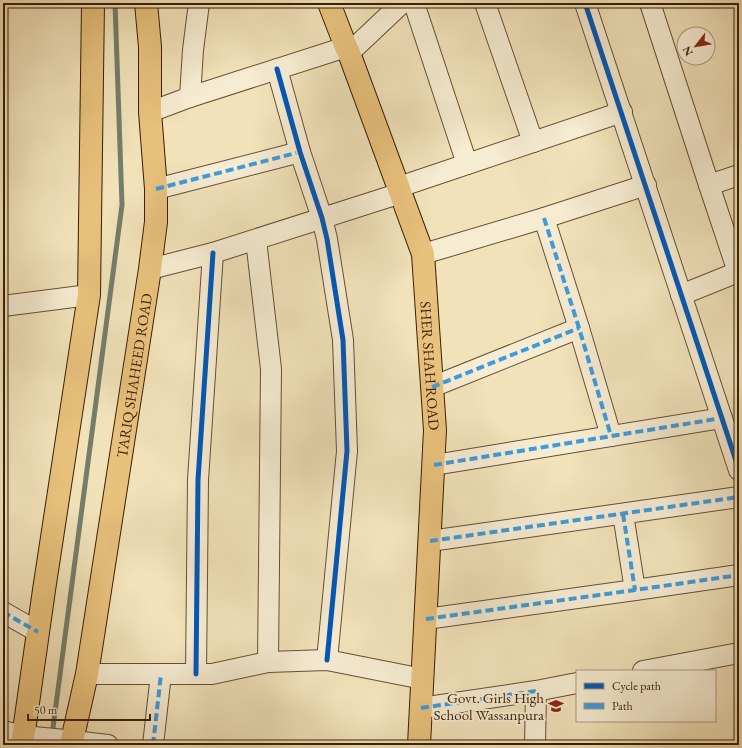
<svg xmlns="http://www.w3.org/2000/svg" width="742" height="748" viewBox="0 0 742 748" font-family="'EB Garamond',serif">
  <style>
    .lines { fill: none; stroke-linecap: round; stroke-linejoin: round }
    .stream { stroke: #747e6b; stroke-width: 5 }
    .minor-casing { stroke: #674e33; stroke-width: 22 }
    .major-casing { stroke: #391d06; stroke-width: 24 }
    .minor { stroke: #f6ecd2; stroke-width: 20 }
    .major { stroke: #e8c17c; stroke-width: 22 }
    .quiet { stroke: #3e9bdd; stroke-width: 4; stroke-dasharray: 8 4; stroke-linecap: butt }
    .cycleway-casing { stroke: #f6ecd2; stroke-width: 8 }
    .cycleway { stroke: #0057b8; stroke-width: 5 }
    .labels { text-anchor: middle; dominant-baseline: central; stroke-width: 4; stroke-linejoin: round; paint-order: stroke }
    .street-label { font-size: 15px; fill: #391d06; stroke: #f6ecd2 }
    .poi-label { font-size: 15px; fill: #391d06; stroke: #f6ecd2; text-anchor: end }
  </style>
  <rect width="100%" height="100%" fill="#f1e2b9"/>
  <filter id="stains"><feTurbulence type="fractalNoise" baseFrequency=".005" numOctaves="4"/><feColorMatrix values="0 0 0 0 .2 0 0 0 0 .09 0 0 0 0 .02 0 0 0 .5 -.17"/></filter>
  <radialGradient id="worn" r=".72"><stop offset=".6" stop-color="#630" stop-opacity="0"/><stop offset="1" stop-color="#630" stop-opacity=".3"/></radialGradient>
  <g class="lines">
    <!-- stream -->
    <path class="stream" d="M52 735 122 205 115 3"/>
    <!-- minor casing -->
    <g class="minor-casing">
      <g id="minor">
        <path d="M414 3 467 164"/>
        <path d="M485 3 533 142"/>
        <path d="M585 3C637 158 688 314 739 470"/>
        <path d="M650 3 709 185 739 275"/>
        <path d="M349 53 402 3"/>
        <path d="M277 69 300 152 322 218 327 239 343 340 347 451 327 660"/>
        <path d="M190 97 346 47"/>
        <path d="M150 112 190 97 193 50 199 3"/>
        <path d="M709 185 739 175"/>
        <path d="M399 187 622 112"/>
        <path d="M156 189 300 152"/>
        <path d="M544 218 579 328 611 436"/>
        <path d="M256 240 271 369 268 662"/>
        <path d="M423 254 544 218 646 185"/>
        <path d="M150 269 213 253 401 193"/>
        <path d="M681 295 738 272"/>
        <path d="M3 306 89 295"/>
        <path d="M432 387 579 328"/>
        <path d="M434 465 722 418"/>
        <path d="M623 514 635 590"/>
        <path d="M430 541 739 497"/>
        <path d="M3 612 38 632"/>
        <path d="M426 619 635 590 739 575"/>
        <path d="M643 671 739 653"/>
        <path d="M87 674H212L268 662 327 660 423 679"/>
        <path d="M196 674 198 480 213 253"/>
        <path d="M421 708 536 691"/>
        <path d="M3 731 23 736 65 740 108 745"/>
        <path d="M153 745 161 674"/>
        <path d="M535 745 536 691 577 683"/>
      </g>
    </g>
    <!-- major casing -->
    <g class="major-casing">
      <g id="major">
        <path id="s1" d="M329 3 346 47 349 53 423 254 435 430 419 745"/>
        <path d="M22 745 44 590 89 295 93 3"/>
        <path id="s2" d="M71 745 87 674 150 269 156 222V189L150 112V47L146 3"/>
      </g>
    </g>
    <!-- minor -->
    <use href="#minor" class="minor"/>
    <!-- major -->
    <use href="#major" class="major"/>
    <!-- quiet -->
    <g class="quiet">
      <path d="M156 189 300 152"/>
      <path d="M544 218 579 328 611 436"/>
      <path d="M432 387 579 328"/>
      <path d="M434 465 722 418"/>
      <path d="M623 514 635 590"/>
      <path d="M430 541 739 497"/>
      <path d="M3 612 38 632"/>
      <path d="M426 619 635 590 739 575"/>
      <path d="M421 708 536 691"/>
      <path d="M153 745 161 674"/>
    </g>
    <!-- cycleway casing -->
    <g class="cycleway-casing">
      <g id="cycleway">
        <path d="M585 3C637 158 688 314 739 470"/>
        <path d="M277 69 300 152 322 218 327 239 343 340 347 451 327 660"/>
        <path d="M196 674 198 480 213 253"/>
      </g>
    </g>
    <!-- cycleway -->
    <use href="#cycleway" class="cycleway"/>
  </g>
  <!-- icons -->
  <defs>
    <g id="school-bare" transform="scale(1.2)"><path d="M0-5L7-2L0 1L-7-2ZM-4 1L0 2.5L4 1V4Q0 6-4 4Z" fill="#8f2418" stroke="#f6ecd2" stroke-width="2.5" paint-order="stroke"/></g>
  </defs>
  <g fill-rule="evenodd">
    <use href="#school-bare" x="556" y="706"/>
  </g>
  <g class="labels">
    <!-- street labels -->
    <g class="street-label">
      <text stroke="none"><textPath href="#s1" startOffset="380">SHER SHAH ROAD</textPath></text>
      <text stroke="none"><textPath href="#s2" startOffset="375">TARIQ SHAHEED ROAD</textPath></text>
    </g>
    <!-- poi labels -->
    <g class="poi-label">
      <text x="544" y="697">Govt. Girls High<tspan x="544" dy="17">School Wassanpura</tspan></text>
    </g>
  </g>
  <!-- margin -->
  <rect width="742" height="748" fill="none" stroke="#f1e2b9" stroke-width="16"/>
  <rect x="4" y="4" width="734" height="740" fill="none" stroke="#391d06" stroke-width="2"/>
  <rect x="8" y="8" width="726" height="732" fill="none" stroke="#391d06"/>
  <!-- legend -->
  <rect x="576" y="670" width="140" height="52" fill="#f6ecd2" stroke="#aa9980"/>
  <rect x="584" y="683" width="20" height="6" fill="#0057b8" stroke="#aa9980"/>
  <text x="612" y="690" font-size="12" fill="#391d06">Cycle path</text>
  <rect x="584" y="703" width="20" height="6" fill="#3e9bdd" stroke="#aa9980"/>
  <text x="612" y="710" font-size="12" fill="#391d06">Path</text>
  <!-- north arrow -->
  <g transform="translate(696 46) rotate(239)"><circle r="19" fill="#f6ecd2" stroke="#aa9980"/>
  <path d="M0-3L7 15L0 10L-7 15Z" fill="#8f2418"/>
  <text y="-6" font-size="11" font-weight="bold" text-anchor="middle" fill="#391d06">N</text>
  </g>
  <!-- scale -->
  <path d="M28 714v6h122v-6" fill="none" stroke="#391d06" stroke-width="2"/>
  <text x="34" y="714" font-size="12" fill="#391d06" stroke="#f6ecd2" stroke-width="3" paint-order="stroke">50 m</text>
  <rect width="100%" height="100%" filter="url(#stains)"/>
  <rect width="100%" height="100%" fill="url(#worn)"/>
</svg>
